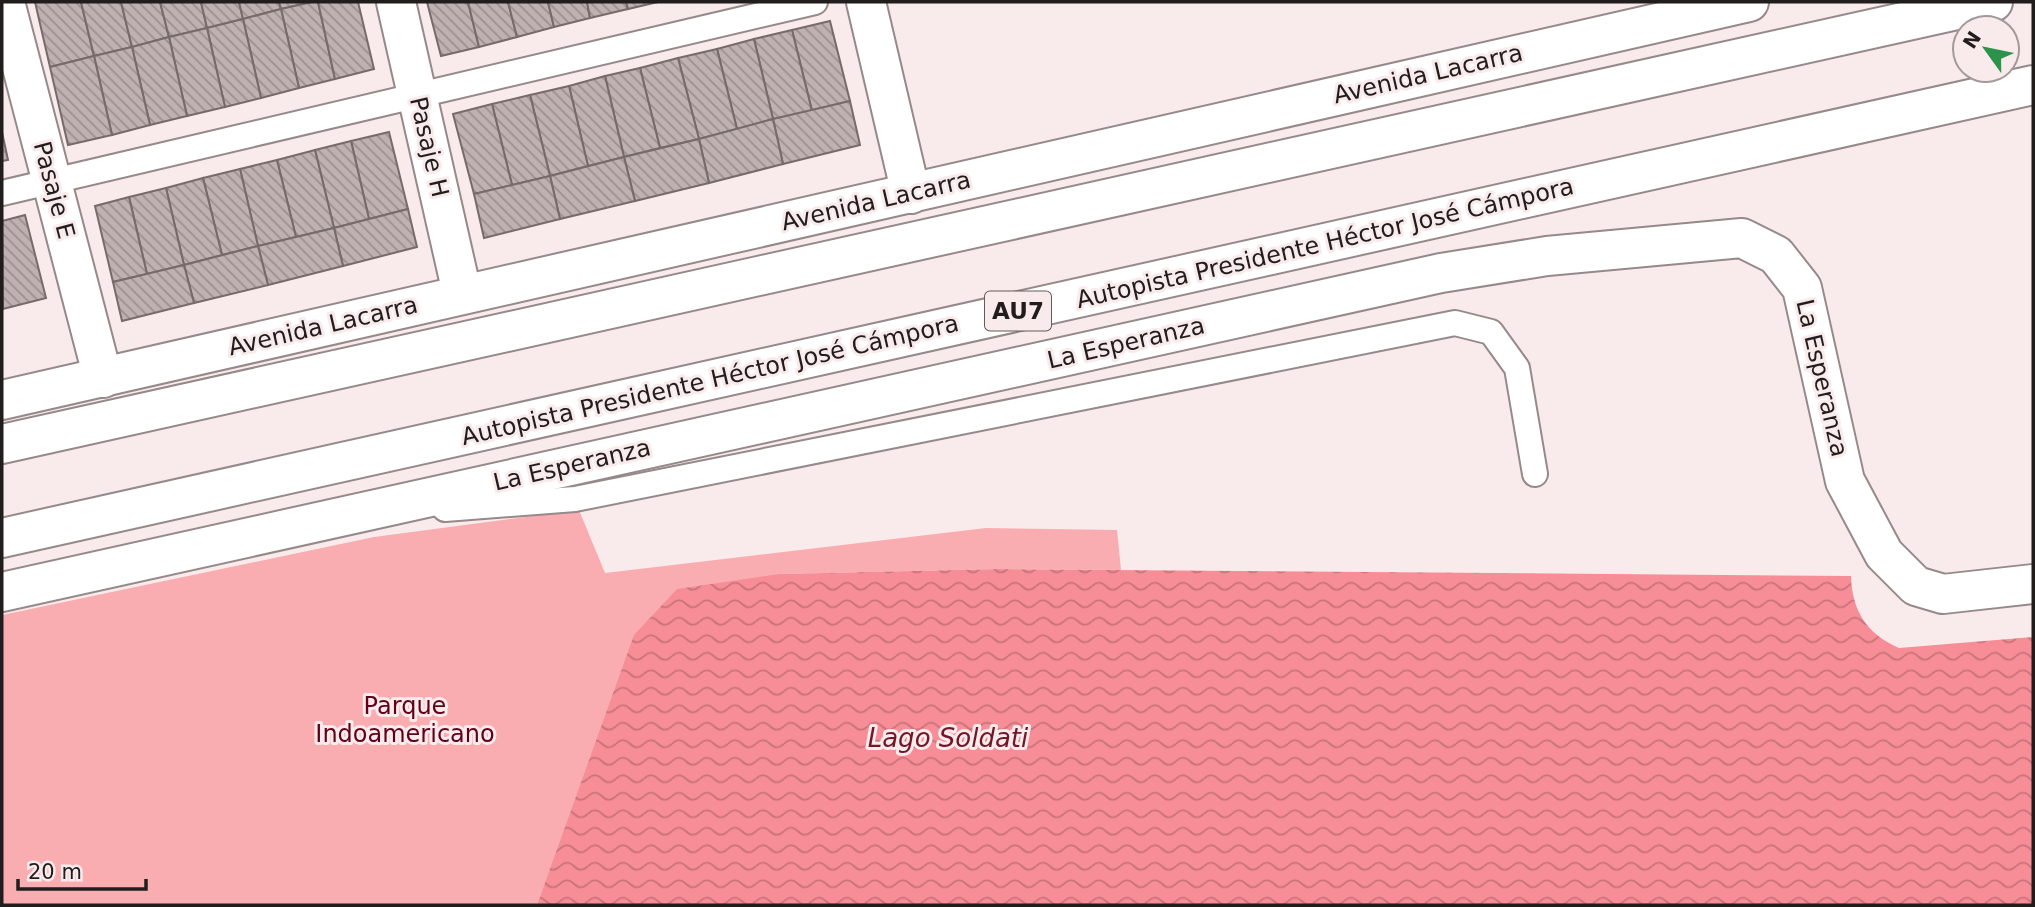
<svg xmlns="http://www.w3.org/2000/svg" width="2035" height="907" viewBox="0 0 2035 907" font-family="'DejaVu Sans',sans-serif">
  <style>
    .green { fill: #faadb1 }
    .water { fill: url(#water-waves) }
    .building { fill: url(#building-back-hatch); stroke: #766a6a; stroke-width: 2 }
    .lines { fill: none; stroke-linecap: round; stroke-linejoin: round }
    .service-casing { stroke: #96898a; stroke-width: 28 }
    .minor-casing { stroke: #96898a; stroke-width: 42 }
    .motorway-casing { stroke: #96898a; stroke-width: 42 }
    .service { stroke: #fff; stroke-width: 24 }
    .minor { stroke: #fff; stroke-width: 38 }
    .motorway { stroke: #fff; stroke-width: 38 }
    .labels { text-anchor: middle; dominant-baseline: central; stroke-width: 6; stroke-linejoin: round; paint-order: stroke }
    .shield { fill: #f9ebeb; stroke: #625b5b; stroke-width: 2 }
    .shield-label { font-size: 23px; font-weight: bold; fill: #221d1d }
    .street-label { font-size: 24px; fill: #221d1d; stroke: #f9ebeb }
    .park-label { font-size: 24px; fill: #62001b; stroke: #f9ebeb }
    .water-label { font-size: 26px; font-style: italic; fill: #731628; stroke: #f9ebeb }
  </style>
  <defs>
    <pattern id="water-waves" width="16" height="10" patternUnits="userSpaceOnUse" patternTransform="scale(1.75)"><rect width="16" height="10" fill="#f78d96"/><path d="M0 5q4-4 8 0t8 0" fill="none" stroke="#c8737a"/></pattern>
    <pattern id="building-back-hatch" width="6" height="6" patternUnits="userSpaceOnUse" patternTransform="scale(1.75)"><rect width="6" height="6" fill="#bfb1b2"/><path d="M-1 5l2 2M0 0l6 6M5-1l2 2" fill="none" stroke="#9b8f90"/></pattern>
  </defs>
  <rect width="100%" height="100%" fill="#f9ebeb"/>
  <!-- green -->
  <path class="green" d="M579 510 605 573 986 528 1117 530 1121 570 1000 569 780 574 549 873 537 905H2V615L374 537Z"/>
  <!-- water -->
  <path class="water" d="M1000 569 1851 576C1852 611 1867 634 1899 648L2033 637V905H537L634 635 677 589 780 574Z"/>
  <!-- building -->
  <g class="building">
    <path d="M35 2H81L94 56 50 67Z"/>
    <path d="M81 2H121L132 47 94 56Z"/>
    <path d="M121 2H160L169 37 132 47Z"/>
    <path d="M160 2H201L207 28 169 37Z"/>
    <path d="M201 2H239L243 19 207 28Z"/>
    <path d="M239 2H279L281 9 243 19Z"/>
    <path d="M279 2H312L281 9Z"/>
    <path d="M312 2H318L335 79 299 88 281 9Z"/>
    <path d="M318 2H358L374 69 335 79Z"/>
    <path d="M427 2H468L479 47 441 56Z"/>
    <path d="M468 2H508L517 37 479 47Z"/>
    <path d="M508 2H548L554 27 517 37Z"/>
    <path d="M548 2H587L590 18 554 27Z"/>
    <path d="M587 2H626L628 9 590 18Z"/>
    <path d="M626 2H658L628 9Z"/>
    <path d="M281 9 299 88 261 98 243 19Z"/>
    <path d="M243 19 261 98 225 107 207 28Z"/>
    <path d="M830 21 850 101 812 111 792 30Z"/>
    <path d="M207 28 225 107 187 116 169 37Z"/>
    <path d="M792 30 812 111 773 119 754 39Z"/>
    <path d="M169 37 187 116 150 125 132 47Z"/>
    <path d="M754 39 773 119 737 129 717 49Z"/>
    <path d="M132 47 150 125 112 135 94 56Z"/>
    <path d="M717 49 737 129 699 139 678 58Z"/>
    <path d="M94 56 112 135 68 145 50 67Z"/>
    <path d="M678 58 699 139 660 148 640 68Z"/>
    <path d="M640 68 660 148 624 157 605 76Z"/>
    <path d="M605 76 624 157 588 166 569 86Z"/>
    <path d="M569 86 588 166 550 176 530 95Z"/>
    <path d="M530 95 550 176 512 185 492 104Z"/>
    <path d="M850 101 860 145 783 164 773 119Z"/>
    <path d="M492 104 512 185 474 194 453 114Z"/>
    <path d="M773 119 783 164 709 183 699 139Z"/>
    <path d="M2 132 8 160 2 161Z"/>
    <path d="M389 132 408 209 369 219 351 141Z"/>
    <path d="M699 139 709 183 635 201 624 157Z"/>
    <path d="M351 141 369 219 334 228 315 150Z"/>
    <path d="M315 150 334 228 296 237 277 160Z"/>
    <path d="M624 157 635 201 560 219 550 176Z"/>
    <path d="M277 160 296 237 258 246 240 169Z"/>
    <path d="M240 169 258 246 222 255 203 178Z"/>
    <path d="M550 176 560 219 484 238 474 194Z"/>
    <path d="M203 178 222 255 184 265 166 188Z"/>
    <path d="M166 188 184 265 147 274 129 197Z"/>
    <path d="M129 197 147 274 113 282 95 206Z"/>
    <path d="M408 209 417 247 343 266 334 228Z"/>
    <path d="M25 215 46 298 3 309 2 221Z"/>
    <path d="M334 228 343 266 268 285 258 246Z"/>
    <path d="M258 246 268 285 194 303 184 265Z"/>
    <path d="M184 265 194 303 122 321 113 282Z"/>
  </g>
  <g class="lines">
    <!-- service casing -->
    <g class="service-casing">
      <g id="service">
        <path d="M2 193 815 2"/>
        <path d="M445 509 575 499 1455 323 1491 332 1517 368 1535 474"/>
      </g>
    </g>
    <!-- minor casing -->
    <g class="minor-casing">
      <g id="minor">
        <path d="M5 2 103 378"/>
        <path d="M396 2 462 293"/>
        <path d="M866 2 911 194"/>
        <path d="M2 400 1749 2"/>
        <path d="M2 592 1441 273 1547 256 1742 238 1776 255 1802 288 1845 481 1884 554 1916 586 1943 594 2033 584"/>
      </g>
    </g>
    <!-- motorway casing -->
    <g class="motorway-casing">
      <g id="motorway">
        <path d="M2 444 1993 2"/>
        <path d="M2 538 2033 85"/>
      </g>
    </g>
    <!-- service -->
    <use href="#service" class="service"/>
    <!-- minor -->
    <use href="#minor" class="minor"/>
    <!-- motorway -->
    <use href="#motorway" class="motorway"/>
  </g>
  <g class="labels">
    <!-- shield labels -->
    <rect class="shield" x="985" y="291.5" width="66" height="39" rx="5"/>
    <g class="shield-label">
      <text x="1018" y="311">AU7</text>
    </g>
    <!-- street labels -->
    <g class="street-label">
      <text transform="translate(1428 74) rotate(-13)">Avenida Lacarra</text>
      <text transform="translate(429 147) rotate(77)">Pasaje H</text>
      <text transform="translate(54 190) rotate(75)">Pasaje E</text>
      <text transform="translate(876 201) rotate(-13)">Avenida Lacarra</text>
      <text transform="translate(1325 243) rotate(-13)">Autopista Presidente Héctor José Cámpora</text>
      <text transform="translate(323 326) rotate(-13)">Avenida Lacarra</text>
      <text transform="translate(1126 343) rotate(-13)">La Esperanza</text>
      <text transform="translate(1822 378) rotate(77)">La Esperanza</text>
      <text transform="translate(710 380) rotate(-13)">Autopista Presidente Héctor José Cámpora</text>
      <text transform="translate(572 465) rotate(-13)">La Esperanza</text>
    </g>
    <!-- park labels -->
    <g class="park-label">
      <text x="405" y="706">Parque<tspan x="405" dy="28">Indoamericano</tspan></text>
    </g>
    <!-- water labels -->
    <g class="water-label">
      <text x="948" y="738">Lago Soldati</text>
    </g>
  </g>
  <!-- border -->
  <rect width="2035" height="907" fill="none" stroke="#221d1d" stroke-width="7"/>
  <!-- north arrow -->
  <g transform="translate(1986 49) rotate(303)"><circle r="33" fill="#f9ebeb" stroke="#a39999" stroke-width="2"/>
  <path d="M0-5L12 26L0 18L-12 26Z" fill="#2b934a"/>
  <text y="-10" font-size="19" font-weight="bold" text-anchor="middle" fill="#221d1d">N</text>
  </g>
  <!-- scale -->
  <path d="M18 879v10h128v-10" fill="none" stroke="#221d1d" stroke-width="3.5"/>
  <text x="28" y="879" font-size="21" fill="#221d1d" stroke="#f9ebeb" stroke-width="5" paint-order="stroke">20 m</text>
</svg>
